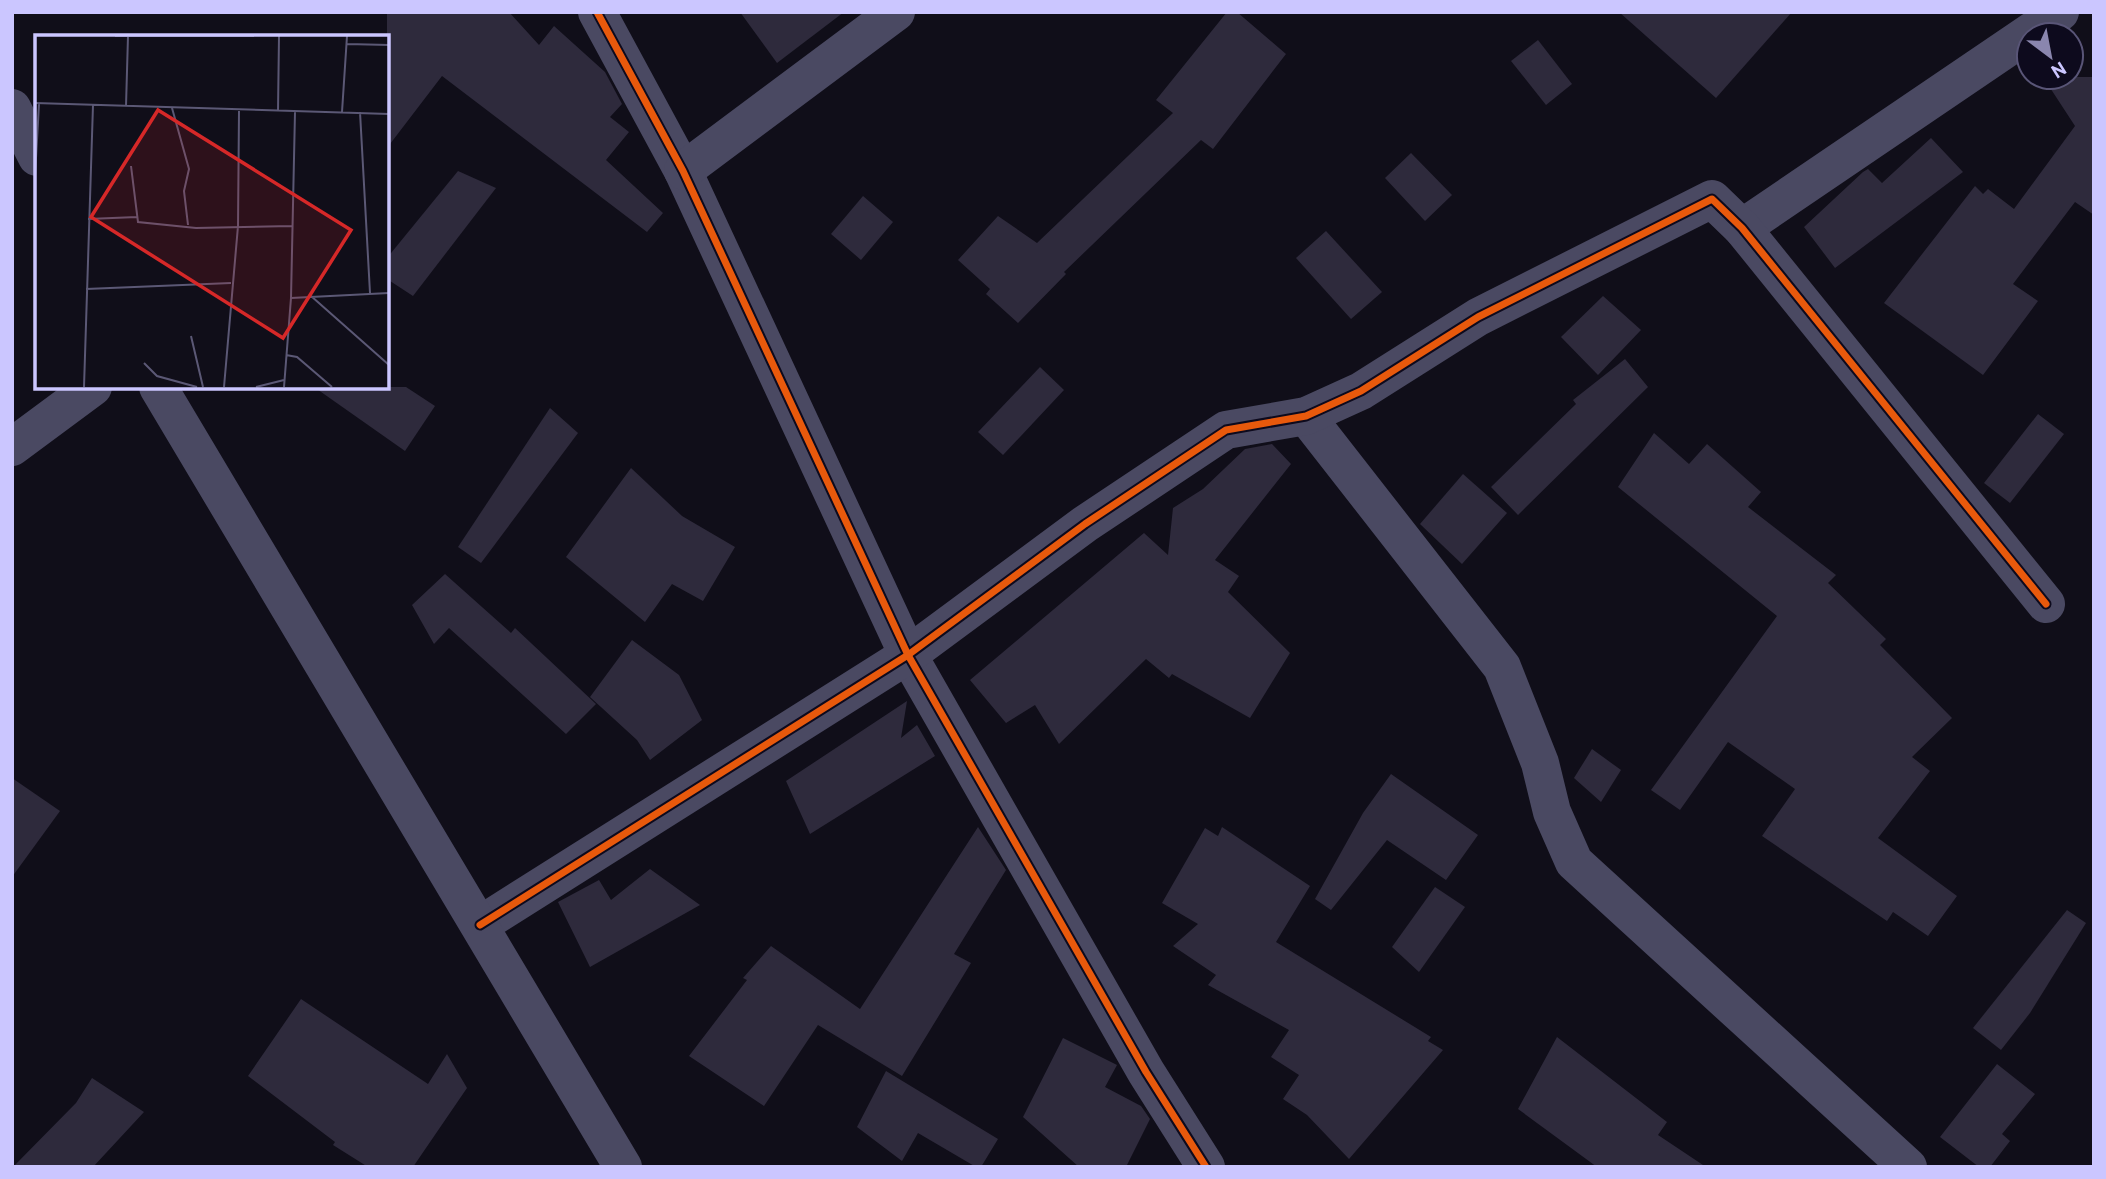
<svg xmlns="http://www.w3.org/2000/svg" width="2106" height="1179" viewBox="0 0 2106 1179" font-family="Overpass,sans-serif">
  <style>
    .building { fill: #2e2a3c }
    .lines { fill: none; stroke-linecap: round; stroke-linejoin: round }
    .minor { stroke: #4a4962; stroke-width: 38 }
    .tertiary { stroke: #4a4962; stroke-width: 38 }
    .cycleway-casing { stroke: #0d0a1d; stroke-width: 11 }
    .cycleway { stroke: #e8590c; stroke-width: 7 }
    .inset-road { fill: none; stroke: #5b5875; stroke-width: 2 }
    .view { fill: #d62828; fill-opacity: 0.15; stroke: #d62828; stroke-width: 3.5 }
    .inset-edge { fill: none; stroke: #cbc6ff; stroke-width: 3.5 }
  </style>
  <rect width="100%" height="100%" fill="#100e19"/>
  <!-- building -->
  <g class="building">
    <path d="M387 12H509L539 45 554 26 605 72 622 104 610 117 629 132 606 160 663 213 647 232 442 76 387 148Z"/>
    <path d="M740 12H844L777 63Z"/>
    <path d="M1227 12H1237L1286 54 1213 149 1201 140 1064 272 1066 274 1018 323 986 294 990 289 958 260 998 216 1037 243 1173 113 1156 100Z"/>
    <path d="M1619 12H1792L1716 98Z"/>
    <path d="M1538 40 1572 84 1546 105 1511 61Z"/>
    <path d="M2043 77H2094V215L2075 202 2013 284 2038 301 1983 375 1884 303 1975 186 1983 194 1988 189 2014 209 2075 126Z"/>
    <path d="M1931 138 1963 172 1835 268 1804 227 1863 172 1868 169 1882 183Z"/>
    <path d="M1411 153 1452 195 1425 221 1385 178Z"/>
    <path d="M458 171 496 188 413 296 387 279V258Z"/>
    <path d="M863 196 893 222 861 260 831 234Z"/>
    <path d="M1326 231 1382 292 1351 319 1296 258Z"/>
    <path d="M1603 296 1641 330 1598 375 1561 337Z"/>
    <path d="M1625 359 1648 387 1518 515 1491 487 1576 404 1573 400Z"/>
    <path d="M1040 367 1064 390 1003 455 978 432Z"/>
    <path d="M314 387H406L435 406 405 451Z"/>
    <path d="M550 408 578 433 481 563 458 547Z"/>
    <path d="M2038 414 2064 434 2010 503 1984 483Z"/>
    <path d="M1654 433 1689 464 1707 444 1761 492 1748 507 1836 575 1828 583 1886 639 1880 645 1952 718 1912 757 1930 771 1878 838 1957 896 1928 936 1893 912 1887 921 1762 836 1795 789 1728 742 1680 810 1651 790 1777 616 1618 487Z"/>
    <path d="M1272 444 1291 464 1215 560 1239 576 1228 592 1290 653 1250 718 1172 674 1169 678 1146 659 1059 744 1035 705 1006 723 970 680 1144 533 1168 555 1173 508 1203 489 1245 449Z"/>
    <path d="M631 468 682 516 735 547 703 601 672 584 645 622 566 557Z"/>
    <path d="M1463 474 1507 513 1462 564 1420 524Z"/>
    <path d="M445 574 511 633 515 628 596 704 566 734 449 628 434 644 412 605Z"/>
    <path d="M632 640 679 675 702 720 650 760 637 740 590 697Z"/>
    <path d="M907 701 901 738 917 725 935 756 810 834 786 781Z"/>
    <path d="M1592 749 1621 770 1601 802 1574 778Z"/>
    <path d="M1391 774 1478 835 1446 880 1387 840 1331 910 1315 899 1363 813Z"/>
    <path d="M12 778 60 811 12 877Z"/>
    <path d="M978 827 1006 870 954 954 971 963 902 1076 818 1025 764 1106 689 1056 747 980 743 978 771 946 860 1009Z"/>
    <path d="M1222 827 1310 886 1276 942 1431 1037 1428 1041 1443 1050 1349 1159 1307 1115 1283 1099 1299 1075 1271 1057 1289 1030 1208 985 1216 975 1173 946 1198 924 1162 903 1205 828 1218 836Z"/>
    <path d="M650 869 700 905 590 967 558 902 599 880 611 900Z"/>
    <path d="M1435 887 1465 907 1419 972 1392 947Z"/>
    <path d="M2067 910 2086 923 2030 1013 2001 1050 1973 1028Z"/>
    <path d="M301 999 428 1084 447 1054 467 1088 413 1167H368L333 1145 335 1142 248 1076Z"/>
    <path d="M1557 1037 1667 1122 1658 1135 1706 1167H1597L1518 1109Z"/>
    <path d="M1063 1038 1117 1065 1105 1087 1141 1106 1150 1119 1126 1167H1079L1023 1117Z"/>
    <path d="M1997 1064 2035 1094 2002 1134 2010 1141 1990 1167H1979L1940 1137Z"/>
    <path d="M886 1071 998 1139 981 1167H976L918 1133 902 1161 857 1127Z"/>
    <path d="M92 1078 144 1112 93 1167H13L76 1103Z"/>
  </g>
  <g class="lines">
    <!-- minor -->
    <g class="minor">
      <path d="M597 12 683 171 908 655 1146 1072 1206 1167"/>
      <path d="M683 171 896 12"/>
      <path d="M1742 228 2060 12"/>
      <path d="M1306 416 1502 667 1540 763 1552 812 1574 862 1908 1167"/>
      <path d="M12 447 93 387"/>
      <path d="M480 925 908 655 1085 524 1226 430 1306 416 1361 391 1478 317 1712 199 1742 228 2046 604"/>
    </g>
    <!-- tertiary -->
    <g class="tertiary">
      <path d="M12 108 37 157"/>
      <path d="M158 387 623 1167"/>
    </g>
    <!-- cycleway casing -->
    <g class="cycleway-casing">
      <g id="cycleway">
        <path d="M597 12 683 171 908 655 1146 1072 1206 1167"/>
        <path d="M480 925 908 655 1085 524 1226 430 1306 416 1361 391 1478 317 1712 199 1742 228 2046 604"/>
      </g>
    </g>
    <!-- cycleway -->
    <use href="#cycleway" class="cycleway"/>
  </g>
  <!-- overview -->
  <g transform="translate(35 35)">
    <rect width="354" height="354" fill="#100e19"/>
    <path class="inset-road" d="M80 1H219M312 9 354 10M0 68 354 79M91 71 93 1M137 73 154 134 149 156 153 190M243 76 244 1M307 77 312 1M325 77 335 258M96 131 103 187 161 193 257 191M0 141 4 69M53 184 102 182M51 254 196 248M276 261 354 330M256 263 354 258M156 301 168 352M251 320 262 322 297 352M109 328 122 341 162 352M49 352 58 70M189 352 203 191 204 76M221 352 249 345M249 352 256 263 260 77"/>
    <path class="view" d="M123 75 316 195 248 303 56 182Z"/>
    <rect width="354" height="354" class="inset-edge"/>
  </g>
  <!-- border -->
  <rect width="2106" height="1179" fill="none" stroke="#cbc6ff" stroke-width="28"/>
  <!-- north arrow -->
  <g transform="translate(2050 56) rotate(148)"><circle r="33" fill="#0d0a1d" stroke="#595577" stroke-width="2"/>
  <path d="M0-5L12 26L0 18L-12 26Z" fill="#8a86ae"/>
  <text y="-10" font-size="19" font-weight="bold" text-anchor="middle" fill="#cbc6ff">N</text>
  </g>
</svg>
